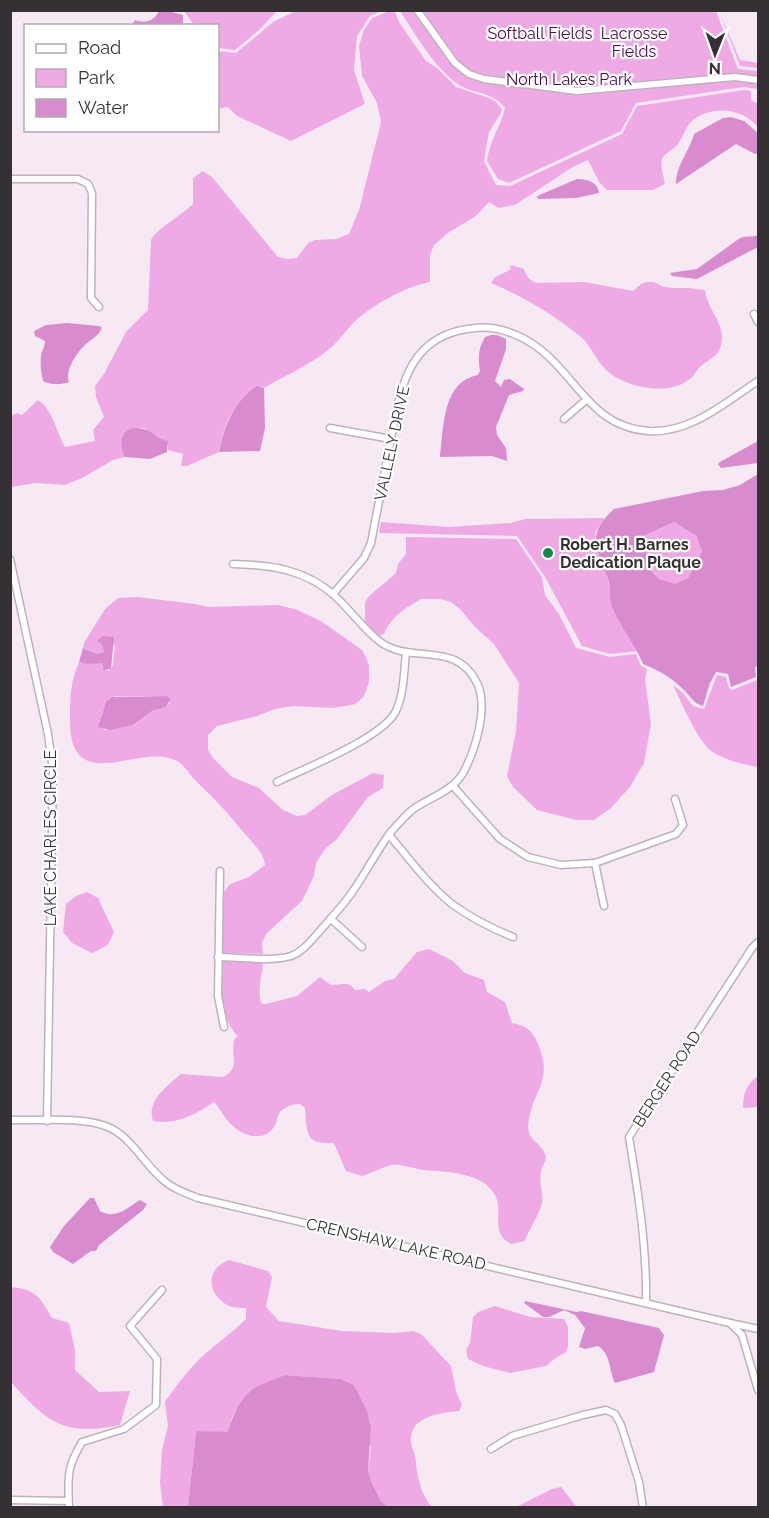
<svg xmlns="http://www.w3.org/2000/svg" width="769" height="1518" viewBox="0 0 769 1518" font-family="Raleway,sans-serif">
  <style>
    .green { fill: #efaae6; fill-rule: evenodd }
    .water { fill: #d98bcf; fill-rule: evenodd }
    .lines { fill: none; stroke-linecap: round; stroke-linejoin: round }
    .street-casing { stroke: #beb2bc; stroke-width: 9 }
    .street { stroke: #fff; stroke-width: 6 }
    .poi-dot { fill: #0f8944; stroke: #fff; stroke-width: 2 }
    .labels { text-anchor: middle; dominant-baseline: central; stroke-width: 4.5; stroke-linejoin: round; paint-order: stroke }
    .park-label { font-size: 16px; fill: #4e0649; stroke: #fff }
    .street-label { font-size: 16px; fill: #353034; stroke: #fff }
    .poi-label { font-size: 16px; font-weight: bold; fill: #353034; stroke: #fff; text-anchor: start }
  </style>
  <rect width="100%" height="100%" fill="#f6e9f4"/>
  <!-- green -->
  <g class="green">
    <path d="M198 10 277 11 259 30 235 50 218 48V26L194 25 184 11Z"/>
    <path d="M296 11H382L370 16 357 36 354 70 365 104 291 141 237 116 228 107 218 109V51L236 53 273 22Z"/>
    <path d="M389 11H395L399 22 426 61 437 68 456 87 489 98 496 102 502 109 500 115 489 132 484 161 496 185 510 186 622 134 637 106 744 90 751 91V100L758 104V127C742 108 709 104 690 123 685 129 683 138 678 144 674 150 663 153 662 160 660 167 664 177 665 184L653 190H607L599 182 588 160 571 168 515 205 498 208 489 202 476 216 448 233 434 245 430 255V282C404 287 372 305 353 323 345 332 337 343 328 350 310 365 284 376 264 388L262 386C233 403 225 420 219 452L187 466H181L183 454 168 450V443L144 428H132L122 437 125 457 113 460 84 477 65 485 36 483 11 487V416L17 413 22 415 38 400C53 410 57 433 65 447L95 441 93 430 104 417 96 397 95 386 104 374 126 332 148 310 151 240C156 229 182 215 193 204V178L203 171 212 177 278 257 288 259 297 258 308 243 315 240 336 239 349 234 359 210 381 122 377 103 362 76 359 46 364 30 372 18Z"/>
    <path d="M400 11H716L738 69 758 71V89L744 87 636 103 621 131 509 183 498 179 487 161C490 139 500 129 505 108 490 89 471 95 455 82 432 64 416 35 400 11Z"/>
    <path d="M719 11 740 60 758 63V68L740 66Z"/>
    <path d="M511 265 524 269C526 276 530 281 537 283L584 282 633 291 641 284 647 282H654L664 287 676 288H689L705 290C707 308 722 321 722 337 722 356 711 357 699 368 696 371 694 376 690 379 669 397 624 387 606 370 596 360 591 346 581 337 553 314 524 297 491 283L495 277 510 270Z"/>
    <path d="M604 518 595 533 597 551 608 579 612 607 638 651 610 654 582 646 545 577 517 536 379 533 381 522 448 527 511 523 525 519Z"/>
    <path d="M674 522 698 536 702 553 688 578 675 585 659 579 651 569 653 560 646 552 641 537Z"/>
    <path d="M406 537 516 539 542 577 545 595 559 614 576 648 610 657 636 654 641 666 647 669 645 679 651 724 644 763 630 787 611 808 594 820H576L537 810 513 787 507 776 516 731 519 683 494 644 475 627 461 610 451 602 440 599H421L406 608 396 616 387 627 384 634 379 636 365 622V602L369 596 396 573 398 564 406 554Z"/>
    <path d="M138 597 195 604 208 607 277 605 295 609 321 621 362 650 366 657 369 666V682L364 696 356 704 333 708 293 706 275 709 257 716 217 726 208 735V750L213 758 232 777 259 788 283 810 297 816 305 815 332 795 373 773 384 775 383 788 368 797 337 839 325 849 316 863 314 876 302 901 266 934 262 943 263 954 222 953 223 893 230 884 249 877 265 865C265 852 242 832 234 821 221 805 207 792 193 778 188 772 184 765 177 761 142 741 70 799 70 721 70 698 70 683 79 662 89 665 94 662 102 663V668L109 671 113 665 115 645 97 641 102 645 104 652 95 654 83 648 84 643 105 609 118 598ZM134 696H167L169 697 170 703 166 707 152 711 133 725 104 730C101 721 100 719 103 711 111 690 115 698 134 696Z"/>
    <path d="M758 669V767C742 764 723 760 710 750 697 739 681 702 673 685L683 693 693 706 704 709 717 675 726 677 729 688 732 690 757 680Z"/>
    <path d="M87 892 98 898 114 932 108 945 92 953 72 943 63 932 66 904 76 896Z"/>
    <path d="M429 949 453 961 465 973 484 980 487 992 505 1002 512 1023C526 1025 533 1031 538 1044 553 1080 535 1088 529 1119 525 1142 539 1139 545 1154 548 1161 542 1165 541 1171 538 1182 544 1193 542 1203 540 1214 529 1228 525 1241L511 1244C489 1233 504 1212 495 1195 483 1172 446 1172 424 1170 413 1169 403 1164 392 1165 382 1167 372 1173 362 1176L346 1171 334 1143C304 1145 307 1132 305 1108L300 1104C293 1104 287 1106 282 1110 276 1115 278 1122 274 1127 262 1144 240 1135 229 1122 223 1116 220 1108 214 1102 194 1115 178 1125 153 1121 146 1101 167 1086 181 1074L223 1077C242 1068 229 1053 235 1038L238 1037C215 1010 224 991 222 960L263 961C263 974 256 993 262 1004H266L297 996 320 977 331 985C341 985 348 980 355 990L365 989 369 992 385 981 394 979 417 952Z"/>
    <path d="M758 1076V1107L743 1108C743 1093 746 1085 758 1076Z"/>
    <path d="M229 1260 268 1271 272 1277 266 1307 279 1321 342 1331 395 1333 413 1331 421 1334 451 1366 456 1391 462 1405 459 1411C441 1413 408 1416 411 1443 412 1449 415 1454 416 1461 417 1476 421 1495 432 1507H388L381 1501 371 1481 368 1470 371 1448 369 1442 371 1428 354 1385 341 1379 285 1375 256 1387 249 1392 233 1415 228 1433 196 1431 188 1507 163 1508 160 1483 162 1450 168 1426 165 1402C178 1383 194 1362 213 1347 224 1338 235 1330 246 1319V1308C240 1308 232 1308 227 1305 206 1292 206 1269 229 1260Z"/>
    <path d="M10 1287C36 1289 40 1297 52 1318L69 1323 75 1350V1370L99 1392 130 1391 120 1425C63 1437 47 1422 11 1382Z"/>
    <path d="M495 1306 530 1317 564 1319 568 1327V1346L566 1352 557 1357 546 1366 510 1373 483 1366 468 1359 466 1350 470 1343 473 1317 478 1312Z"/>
    <path d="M561 1487 577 1507H510H516L552 1489Z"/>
  </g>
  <!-- water -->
  <g class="water">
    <path d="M159 11H168L183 15V25H132L135 20C146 24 154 21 159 11Z"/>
    <path d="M731 117 744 121 758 133V153L755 154 736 144 676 184C676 165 689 152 694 134L723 118Z"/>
    <path d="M577 179C587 179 598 182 599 193L576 198 538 199 537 196Z"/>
    <path d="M758 235V247L697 279 672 276 670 273 697 269 740 238C747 235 752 238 758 235Z"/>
    <path d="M67 323 99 326 102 328C98 337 91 339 84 346 76 354 65 370 69 382 61 385 50 385 43 381 41 373 40 364 41 355 42 350 45 347 45 341L35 336 34 331 46 325Z"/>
    <path d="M491 335H497L506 339V349L495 381 501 387 504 380 510 379 524 389 523 391 509 395 496 427 497 435 506 448 507 461 492 456 440 457C444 427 442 382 478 375L480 371C478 358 478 349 485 337Z"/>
    <path d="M257 386 264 388 265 428 260 451 219 452C224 426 234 401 257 386Z"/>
    <path d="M132 428C156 428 151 437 168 441L167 452 150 459 125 457C120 446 119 433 132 428Z"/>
    <path d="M758 441V463L721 468 718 464 720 462Z"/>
    <path d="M758 474V666L755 667 756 677 731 687 728 674 716 672 710 683 703 706C693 703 692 698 685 691 673 679 659 670 643 664 635 644 620 627 612 607 609 598 611 588 608 579 597 548 585 535 614 509L703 491 723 490 740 485ZM674 522 697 536 702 552 688 578 675 584 659 579 651 570 653 560 646 552 641 537Z"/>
    <path d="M103 636 114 637 111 669 103 670 102 663 87 664 79 662 83 648 96 654 104 652 102 645 97 641Z"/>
    <path d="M167 696 171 699 166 707 152 711 133 725 110 730 98 727 106 702 112 697Z"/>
    <path d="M90 1198H94L100 1211C116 1220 127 1208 140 1200L147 1204 143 1210 99 1245 96 1251H91L73 1264 53 1252 50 1247 64 1226Z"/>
    <path d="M525 1301 577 1312 581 1311 659 1328 664 1335 654 1372 615 1383C609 1371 611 1354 598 1346L585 1349 579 1347 585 1328 575 1315 564 1310 549 1317H543L524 1303Z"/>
    <path d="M285 1375 341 1379 354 1385 367 1411 371 1428 368 1470 371 1481 381 1501 388 1507H188L196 1431 228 1432C232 1417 240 1398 254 1388 263 1383 275 1379 285 1375Z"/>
  </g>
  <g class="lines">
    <!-- street casing -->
    <g class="street-casing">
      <g id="street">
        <path d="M417 10 455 63 469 74 484 79 577 91 735 77 758 80"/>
        <path d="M10 179H78L88 184 92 193 91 298 99 307"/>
        <path d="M754 314 758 322"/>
        <path d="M564 419 586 400"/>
        <path d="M330 428 391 439"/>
        <path d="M10 559 48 734 53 770 47 1121"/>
        <path d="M333 594 364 558 371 543C377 511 383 480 389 449 400 392 405 334 475 328 503 325 530 339 549 357 582 388 597 427 648 431 690 434 726 402 758 381"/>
        <path d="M277 782C305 768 383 738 396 711 404 694 404 671 406 652"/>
        <path d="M453 786 500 839 528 857 561 865 595 863 676 834 683 825 675 799"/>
        <path d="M389 835C409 858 428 885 452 904 471 918 491 928 513 937"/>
        <path d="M595 863 604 906"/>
        <path d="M220 871 218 996 224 1027"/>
        <path d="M331 919 362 947"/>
        <path d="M218 957C238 957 272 962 291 956 302 952 310 942 318 933 330 919 343 906 353 891 366 872 377 851 390 833 397 825 404 817 412 810 428 798 452 792 463 773 475 751 488 710 478 685 457 638 411 666 379 641 363 628 350 610 335 596 305 569 271 565 233 564"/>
        <path d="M10 1120C39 1121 82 1116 108 1127 130 1136 143 1162 161 1178 171 1188 185 1193 198 1198L730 1323 742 1335 758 1390"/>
        <path d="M646 1303C647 1248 638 1191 629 1137L752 948 758 942"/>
        <path d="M730 1323 758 1329"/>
        <path d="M491 1449 512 1436 583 1415 606 1410 615 1414 621 1425 639 1482 643 1508"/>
        <path d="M10 1500 68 1501"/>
        <path d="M69 1508C68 1477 66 1469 82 1442L124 1429 156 1405 157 1359 130 1326 162 1290"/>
      </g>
    </g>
    <!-- street -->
    <use href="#street" class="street"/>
  </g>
  <!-- markers -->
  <circle class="poi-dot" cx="548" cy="553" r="6"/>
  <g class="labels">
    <!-- park labels -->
    <g class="park-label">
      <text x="540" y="33">Softball Fields</text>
      <text x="634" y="33">Lacrosse<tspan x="634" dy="18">Fields</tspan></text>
      <text x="569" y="79">North Lakes Park</text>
    </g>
    <!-- street labels -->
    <g class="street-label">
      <text transform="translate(392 443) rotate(-78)">VALLELY DRIVE</text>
      <text transform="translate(50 838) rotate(-90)">LAKE CHARLES CIRCLE</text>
      <text transform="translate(667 1079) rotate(-57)">BERGER ROAD</text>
      <text transform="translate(396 1244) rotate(13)">CRENSHAW LAKE ROAD</text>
    </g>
    <!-- poi labels -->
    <g class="poi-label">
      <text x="560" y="544">Robert H. Barnes<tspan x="560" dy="18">Dedication Plaque</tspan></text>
    </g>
  </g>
  <!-- border -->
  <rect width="769" height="1518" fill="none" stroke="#353034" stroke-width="24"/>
  <!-- legend -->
  <rect x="24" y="24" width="195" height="108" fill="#ffffff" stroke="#aeacae" stroke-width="1.5"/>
  <rect x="36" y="44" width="30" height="9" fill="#ffffff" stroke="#aeacae" stroke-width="1.5"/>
  <text x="78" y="54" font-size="18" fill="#353034">Road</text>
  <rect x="36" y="69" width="30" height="18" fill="#efaae6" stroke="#aeacae" stroke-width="1.5"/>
  <text x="78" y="84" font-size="18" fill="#353034">Park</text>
  <rect x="36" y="99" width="30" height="18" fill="#d98bcf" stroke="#aeacae" stroke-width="1.5"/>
  <text x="78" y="114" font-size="18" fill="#353034">Water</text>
  <!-- north arrow -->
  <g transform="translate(715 54) rotate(181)" stroke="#ffffff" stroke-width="4.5" paint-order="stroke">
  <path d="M0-4.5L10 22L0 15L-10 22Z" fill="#353034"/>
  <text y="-9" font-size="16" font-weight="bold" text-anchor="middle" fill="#353034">N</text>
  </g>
</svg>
